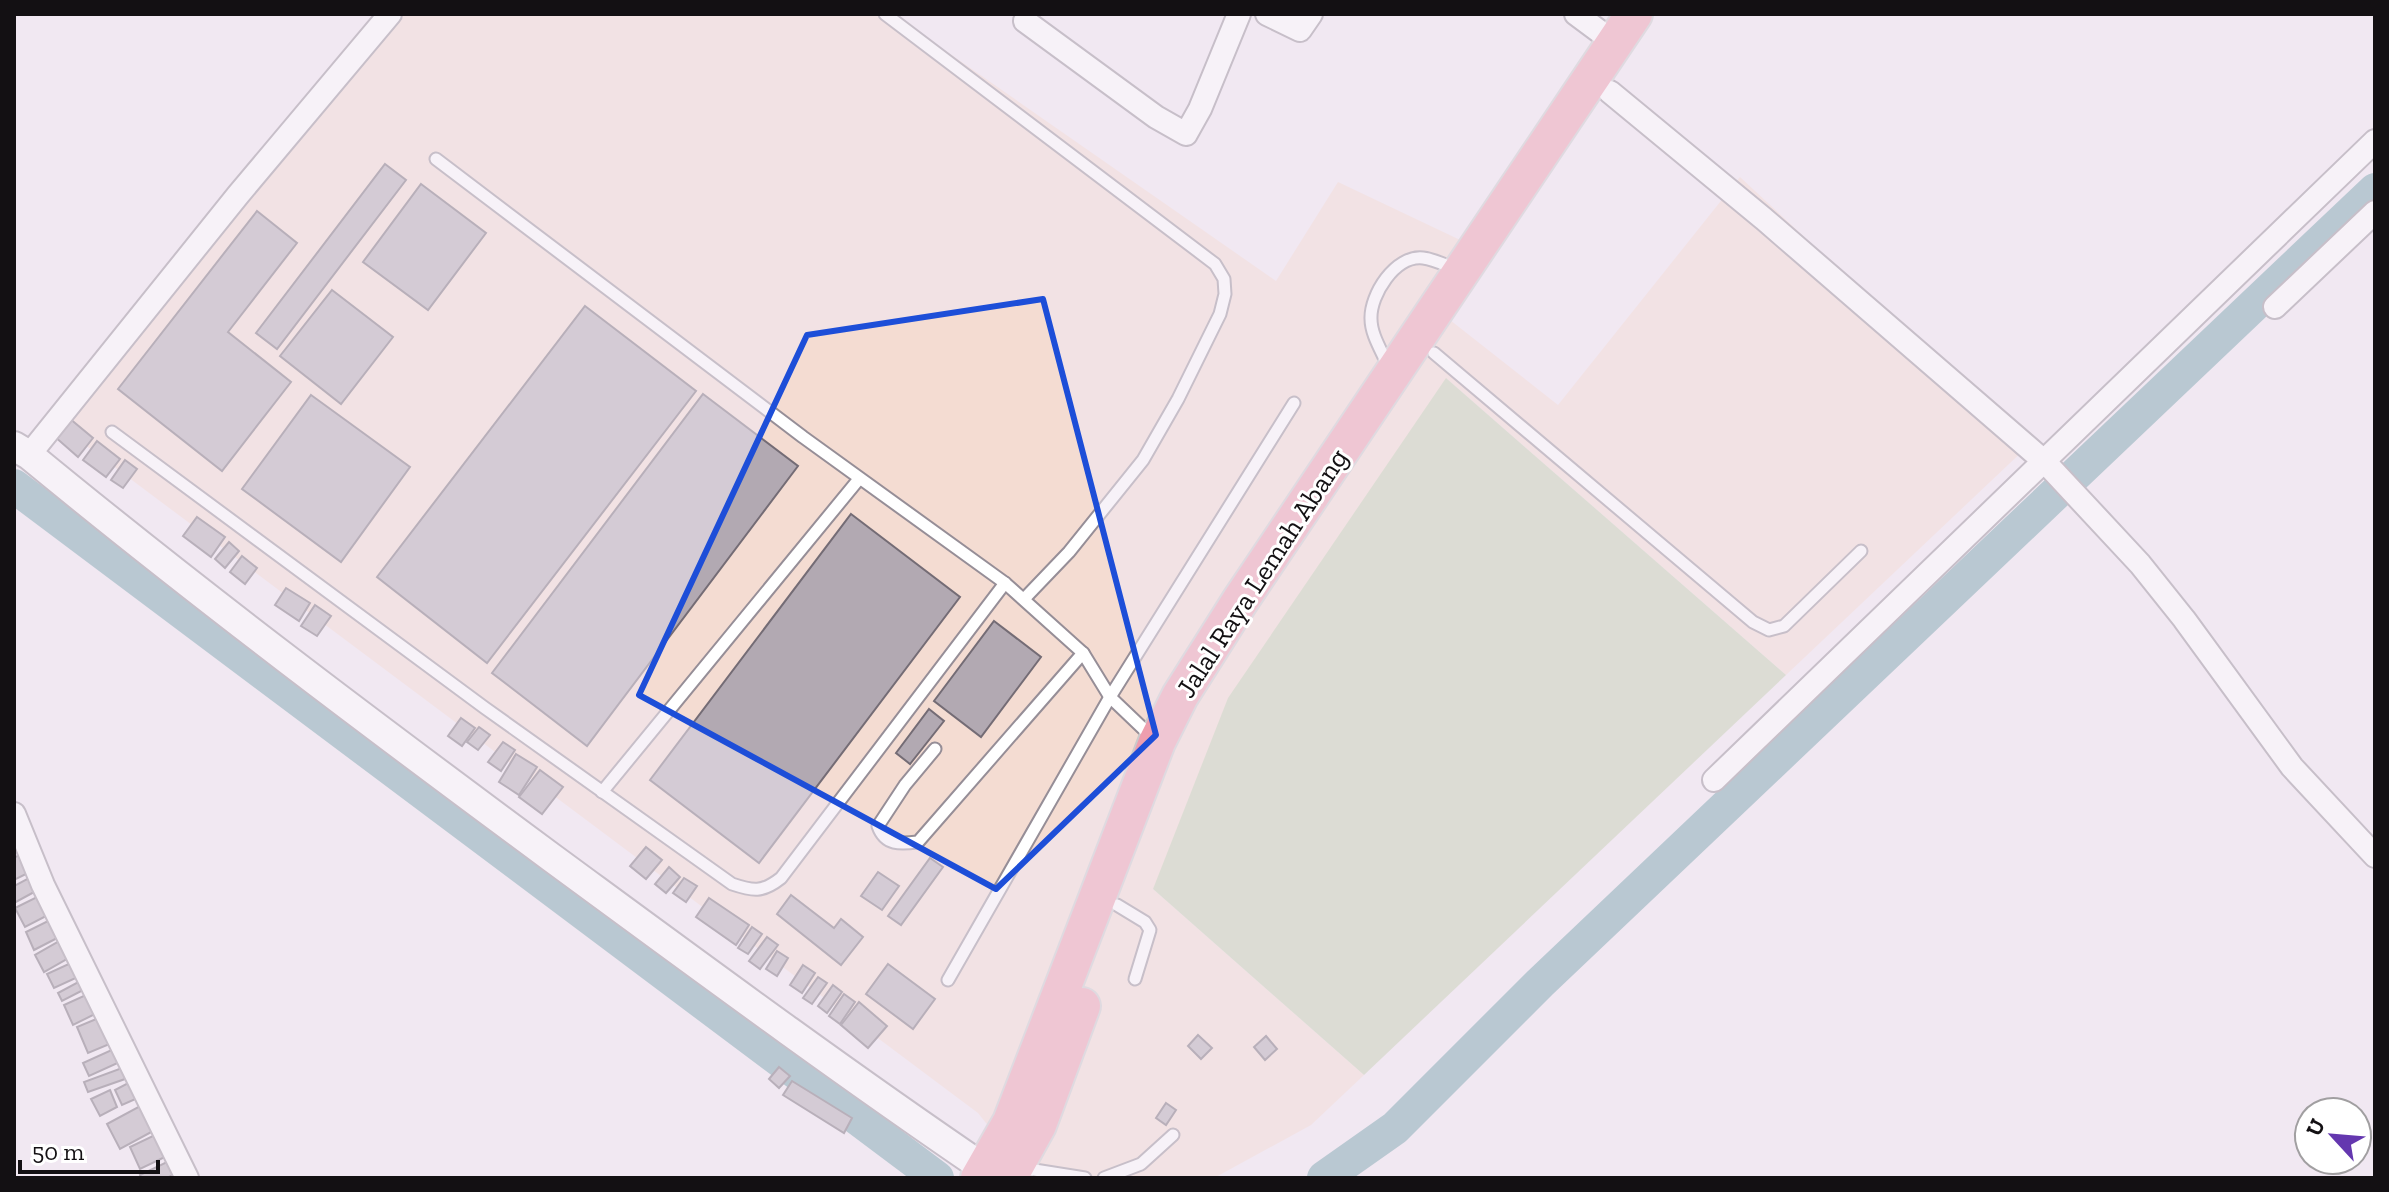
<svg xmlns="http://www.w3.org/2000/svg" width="2389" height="1192" viewBox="0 0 2389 1192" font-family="'Zilla Slab',serif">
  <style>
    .industrial { fill: #f4dcd2 }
    .green { fill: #c4cfaf }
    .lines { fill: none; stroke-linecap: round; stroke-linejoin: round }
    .river { stroke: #77a3aa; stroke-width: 34 }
    .building { fill: #b2a9b2; stroke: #746c75; stroke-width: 2 }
    .service-casing { stroke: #968e97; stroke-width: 15 }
    .minor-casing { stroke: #968e97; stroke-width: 26 }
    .tertiary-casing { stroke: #968e97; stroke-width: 32 }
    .trunk-casing { stroke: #cbcacb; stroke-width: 40 }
    .service { stroke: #fff; stroke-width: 11 }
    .minor { stroke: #fff; stroke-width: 22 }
    .tertiary { stroke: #fff; stroke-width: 28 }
    .trunk { stroke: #ee9eae; stroke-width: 36 }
    .marked { fill: none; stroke: #1d4ed8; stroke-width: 6; stroke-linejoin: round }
    .labels { text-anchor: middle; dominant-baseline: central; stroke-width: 6; stroke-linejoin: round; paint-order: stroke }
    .street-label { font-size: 28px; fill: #131013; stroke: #fff }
  </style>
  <rect width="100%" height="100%" fill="#f1e8f2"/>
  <!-- industrial -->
  <path class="industrial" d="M383 14H898L897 17 1276 281 1338 182 1477 248 1436 309 1558 405 1740 177 2028 446 1786 675 1447 379 1153 889 1364 1075 1311 1125 1214 1178H1030L978 1113 57 424Z"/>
  <!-- green -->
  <path class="green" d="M1446 378 1786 675 1364 1075 1153 889 1228 698Z"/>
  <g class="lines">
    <!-- river -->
    <g class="river">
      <path d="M14 486 937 1178"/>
      <path d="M1324 1178 1395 1128 1540 983 2375 190"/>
    </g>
  </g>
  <!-- building -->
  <g class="building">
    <path d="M385 164 406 180 277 349 256 333Z"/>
    <path d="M421 184 486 233 428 310 363 262Z"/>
    <path d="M257 211 297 243 228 332 291 382 222 471 118 389Z"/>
    <path d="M332 290 393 337 341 404 280 356Z"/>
    <path d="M585 306 696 391 487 663 377 577Z"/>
    <path d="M703 394 798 466 587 746 492 673Z"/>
    <path d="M311 395 410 467 341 562 242 489Z"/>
    <path d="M69 418 93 438 78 457 54 436Z"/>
    <path d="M97 441 120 459 106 477 83 460Z"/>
    <path d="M125 460 137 469 123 488 111 480Z"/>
    <path d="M851 514 960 597 759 863 650 780Z"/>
    <path d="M197 517 225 537 211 557 183 536Z"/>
    <path d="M229 542 239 551 225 568 215 559Z"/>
    <path d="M242 556 257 568 245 584 230 572Z"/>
    <path d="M286 588 310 603 299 621 275 605Z"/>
    <path d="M315 605 331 616 317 636 301 626Z"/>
    <path d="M994 621 1041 657 981 737 934 701Z"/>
    <path d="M929 709 944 721 910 764 896 753Z"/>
    <path d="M461 718 475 728 462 746 448 736Z"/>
    <path d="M479 727 490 735 478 750 467 742Z"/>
    <path d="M503 742 515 750 501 771 488 762Z"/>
    <path d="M516 754 537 767 519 795 499 782Z"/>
    <path d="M540 770 563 787 542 814 519 797Z"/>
    <path d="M646 847 662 860 646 879 630 866Z"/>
    <path d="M21 854 30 872 14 880V858Z"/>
    <path d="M930 858 943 867 901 925 888 916Z"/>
    <path d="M669 867 680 877 666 893 655 884Z"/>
    <path d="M878 872 899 886 882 910 861 896Z"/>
    <path d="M29 878 36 891 14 903V886Z"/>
    <path d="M684 878 697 886 686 902 673 893Z"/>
    <path d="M41 895 50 914 25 927 15 908Z"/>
    <path d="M791 895 834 928 841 919 863 937 841 965 777 914Z"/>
    <path d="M709 898 749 925 736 945 696 917Z"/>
    <path d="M54 918 63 935 34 950 26 932Z"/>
    <path d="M752 927 762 934 748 954 738 948Z"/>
    <path d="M767 937 778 945 760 969 749 961Z"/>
    <path d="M63 939 72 956 44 972 35 955Z"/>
    <path d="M777 951 788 958 777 976 766 969Z"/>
    <path d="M73 962 80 976 54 988 47 974Z"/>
    <path d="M888 964 935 999 913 1029 866 994Z"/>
    <path d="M803 965 815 973 802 993 790 985Z"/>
    <path d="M818 977 827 983 812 1004 803 998Z"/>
    <path d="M82 980 87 988 62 1001 58 993Z"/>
    <path d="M833 985 842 992 827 1013 818 1006Z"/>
    <path d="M88 994 97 1013 73 1025 64 1005Z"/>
    <path d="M844 994 855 1002 840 1024 829 1016Z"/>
    <path d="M859 1002 887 1026 868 1048 841 1025Z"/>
    <path d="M101 1017 112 1043 88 1053 77 1027Z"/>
    <path d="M1198 1035 1212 1048 1201 1059 1188 1046Z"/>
    <path d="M1266 1036 1277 1049 1265 1060 1254 1047Z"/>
    <path d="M116 1048 122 1061 89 1076 83 1063Z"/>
    <path d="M779 1067 790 1076 779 1088 769 1079Z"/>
    <path d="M122 1068 125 1079 88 1092 84 1082Z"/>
    <path d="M132 1081 140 1097 122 1105 115 1090Z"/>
    <path d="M792 1081 852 1118 844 1133 783 1095Z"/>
    <path d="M110 1090 117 1107 100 1116 91 1099Z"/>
    <path d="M1166 1103 1176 1110 1166 1125 1156 1118Z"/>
    <path d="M142 1105 155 1130 120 1149 107 1124Z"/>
    <path d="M157 1134 167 1156 140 1169 130 1147Z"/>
    <path d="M169 1161 175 1174 167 1178H141L140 1175Z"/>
  </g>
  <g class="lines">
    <!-- service casing -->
    <g class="service-casing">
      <g id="service">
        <path d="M885 14 1215 264 1224 279 1225 294 1220 314 1178 399 1143 460 1069 552 1024 599"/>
        <path d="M436 159 803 437 1005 583 1083 653 1110 697 1154 739"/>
        <path d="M1434 353 1753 622 1769 630 1784 626 1861 551"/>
        <path d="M1388 366C1382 351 1371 335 1371 319 1370 295 1395 255 1423 258 1434 259 1447 266 1458 270"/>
        <path d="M112 432 485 708 732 884C753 891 762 893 781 878L1005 583"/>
        <path d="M935 749 905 785 878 826C885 846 901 844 918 842L1083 653"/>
        <path d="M602 792 859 479"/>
        <path d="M1117 905 1145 922 1150 930 1135 979"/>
        <path d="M948 980 1110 697 1294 403"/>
        <path d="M1022 1168 1085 1178"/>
        <path d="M1104 1178 1141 1164 1173 1135"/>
      </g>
    </g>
    <!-- minor casing -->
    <g class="minor-casing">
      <g id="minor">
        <path d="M1267 14 1300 30 1311 14"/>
        <path d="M1576 14 1615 43"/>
        <path d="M1025 21 1156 117 1186 134 1200 109 1239 14"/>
        <path d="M1610 92 1764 219 2045 462 2140 564 2184 619 2292 767 2375 856"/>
        <path d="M2275 307 2375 212"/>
        <path d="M29 455 238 195 390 14"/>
        <path d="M1714 780 2375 141"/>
        <path d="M14 814 43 885 187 1178"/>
      </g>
    </g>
    <!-- tertiary casing -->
    <g class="tertiary-casing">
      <path id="tertiary" d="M14 446 29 455C199 595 375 727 552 858 695 963 838 1069 985 1169"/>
    </g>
    <!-- trunk casing -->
    <g class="trunk-casing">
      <g id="trunk">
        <path d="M1012 1172 1038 1125 1082 1006"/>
        <path d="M979 1178 1011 1122 1157 742 1180 696 1240 601 1634 14"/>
      </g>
    </g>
    <!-- service -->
    <use href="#service" class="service"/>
    <!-- minor -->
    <use href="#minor" class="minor"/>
    <!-- tertiary -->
    <use href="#tertiary" class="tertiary"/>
    <!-- trunk -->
    <use href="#trunk" class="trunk"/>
  </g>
  <!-- marked area -->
  <path d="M0 0H2389V1192H0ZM1043 299 1156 735 996 889 639 695 807 335Z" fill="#f1e8f2" fill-opacity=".55" fill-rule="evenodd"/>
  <path class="marked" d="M1043 299 1156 735 996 889 639 695 807 335Z"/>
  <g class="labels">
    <!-- street labels -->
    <g class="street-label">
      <text transform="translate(1262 573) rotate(-57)">Jalal Raya Lemah Abang</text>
    </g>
  </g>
  <!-- border -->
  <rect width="2389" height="1192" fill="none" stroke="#131013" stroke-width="32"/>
  <!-- north arrow -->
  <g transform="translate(2333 1136) rotate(296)"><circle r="38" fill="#ffffff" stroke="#a19fa1" stroke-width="2"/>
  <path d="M0-6L14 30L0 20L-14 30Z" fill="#6437af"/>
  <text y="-12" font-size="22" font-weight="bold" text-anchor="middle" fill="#131013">U</text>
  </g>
  <!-- scale -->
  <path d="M20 1160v12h138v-12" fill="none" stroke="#131013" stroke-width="4"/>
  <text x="32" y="1160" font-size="24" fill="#131013" stroke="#ffffff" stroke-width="6" paint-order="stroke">50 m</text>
</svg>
